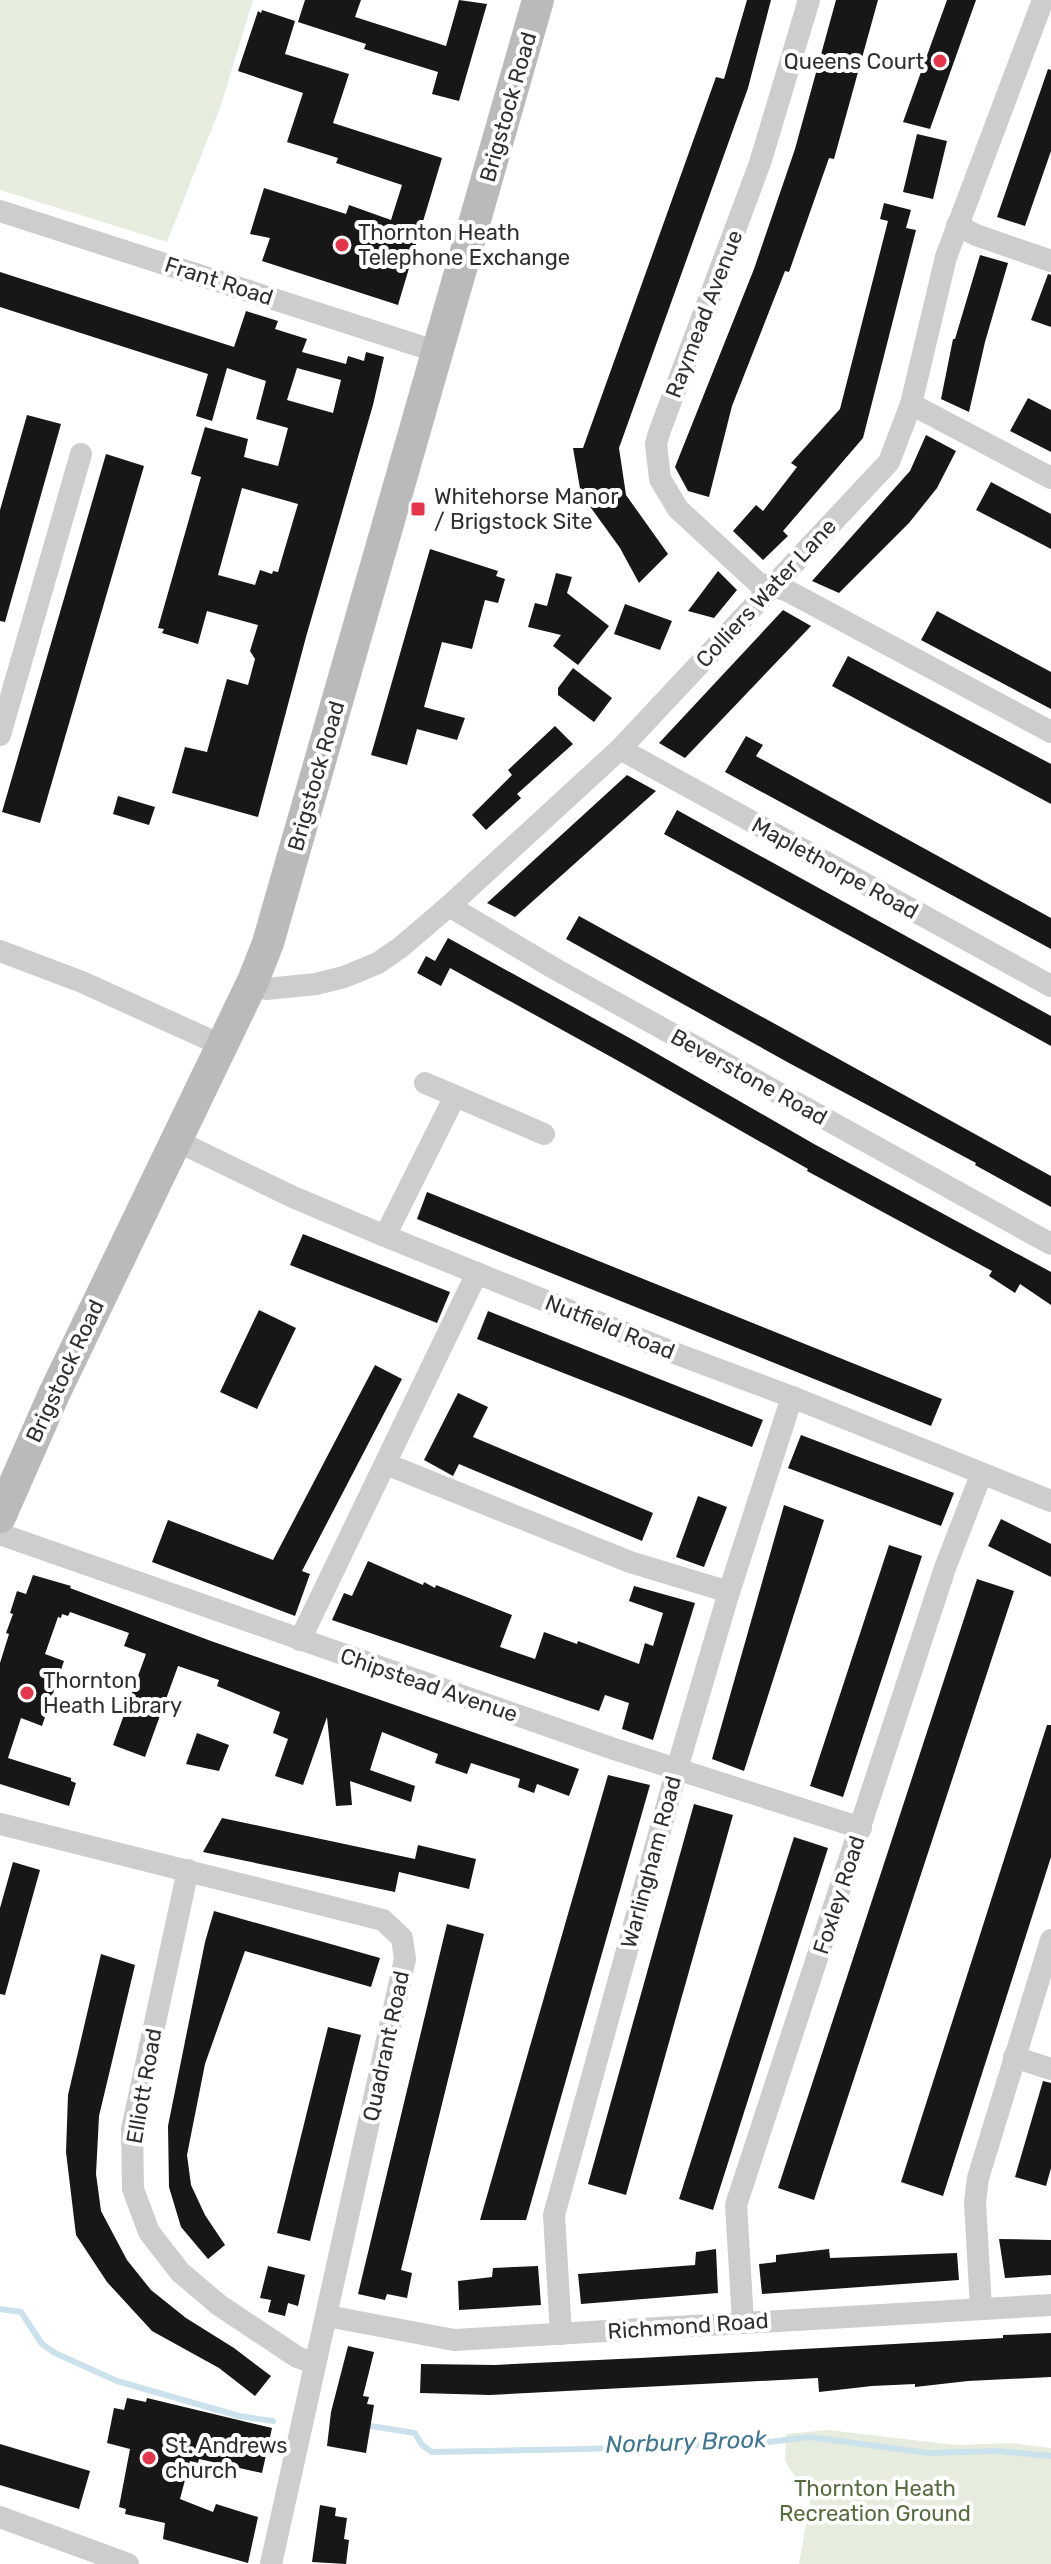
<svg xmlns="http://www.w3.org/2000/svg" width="1051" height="2564" viewBox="0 0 1051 2564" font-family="Rubik,sans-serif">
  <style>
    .green { fill: #e7edde }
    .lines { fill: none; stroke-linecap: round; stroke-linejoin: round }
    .stream { stroke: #cbe1ec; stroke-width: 6 }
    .building { fill: #171717; fill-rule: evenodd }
    .minor { stroke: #cdcdcd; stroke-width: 22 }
    .secondary { stroke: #bababa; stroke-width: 32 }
    .poi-dot { fill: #e4354b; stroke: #fff; stroke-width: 3 }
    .labels { text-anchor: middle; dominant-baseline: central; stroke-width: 8; stroke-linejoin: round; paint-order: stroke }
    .poi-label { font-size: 22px; fill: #303030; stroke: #fff; text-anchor: start }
    .street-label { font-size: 22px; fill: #303030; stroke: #fff }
    .park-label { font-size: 22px; fill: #566c3d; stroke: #fff }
    .water-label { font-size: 24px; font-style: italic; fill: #3e7692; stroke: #fff }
  </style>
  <rect width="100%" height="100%" fill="#fff"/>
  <!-- green -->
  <g class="green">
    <path d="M0 0H253L220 108 167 242 0 190Z"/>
    <path d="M828 2430 955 2445 1011 2443 1051 2448V2564H799L810 2500 785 2461 786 2434Z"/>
  </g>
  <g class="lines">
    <!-- stream -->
    <g class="stream">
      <path d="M0 2309 21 2312 42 2344 55 2353 117 2381 239 2416 273 2421"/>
      <path d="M364 2425 415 2433 422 2445 432 2452 587 2449 768 2442 810 2437 928 2453 998 2451 1051 2456"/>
    </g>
  </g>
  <!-- building -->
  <g class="building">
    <path d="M305 0H361L355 17 446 46 459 0 487 4 459 101 432 94 438 72 364 49 366 44 298 22Z"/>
    <path d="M747 0H771L748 88 619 448 626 495 668 554 639 583 620 548 581 494 573 448H583L716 77 724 79Z"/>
    <path d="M836 0H878L834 159 829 158 789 272 785 271 732 406 709 497 688 491 675 467 754 269 795 149Z"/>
    <path d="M947 0H976L930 129 903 122Z"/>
    <path d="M262 10 295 21 285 54 349 74 333 123 442 158 398 305 262 261 270 238 250 234 264 188 346 214 349 205 391 220 402 185 336 163 338 158 287 142 303 93 238 71 258 11 261 13Z"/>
    <path d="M1048 69 1051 70V151L1025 226 997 217Z"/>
    <path d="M917 134 947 141 933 199 903 192Z"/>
    <path d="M884 203 911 210 906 228 916 230 863 438 783 531 788 536 763 560 733 531 756 505 763 511 797 467 791 463 840 409 888 221 880 219Z"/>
    <path d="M980 255 1008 263 985 342 969 412 941 399 953 339H955Z"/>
    <path d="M0 272 234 347 246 311 278 321 275 329 307 339 302 352 346 364 348 356 364 361 366 352 384 357 373 405 306 637 258 817 172 793 185 747 207 752 227 679 248 685 255 659 250 651 258 625 207 611 198 644 162 633 164 629 158 628 201 477 191 474 205 427 248 439 244 457 278 466 288 428 256 419 266 381 227 368 212 421 196 416 208 374 0 307ZM297 368 341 380 333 413 287 400ZM242 488 298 504 278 572 273 571 272 574 260 570 255 585 218 575Z"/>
    <path d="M1048 274 1051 275V327L1031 320Z"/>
    <path d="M1028 398 1051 410V452L1010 431Z"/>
    <path d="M27 415 61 424 5 622 0 621V510Z"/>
    <path d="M926 435 956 451 937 488 909 523 839 593 812 581 910 471Z"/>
    <path d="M106 454 144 466 40 823 2 812Z"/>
    <path d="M991 482 1051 514V549L976 510Z"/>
    <path d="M430 549 498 571 496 576 505 579 498 603 485 600 472 649 442 642 424 707 465 718 457 740 417 729 407 765 371 755Z"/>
    <path d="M718 571 737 590 714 618 688 611Z"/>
    <path d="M556 573 572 577 567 593 609 626 578 665 553 646 561 635 528 627 535 603 547 606Z"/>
    <path d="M625 604 672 621 660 650 614 634Z"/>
    <path d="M783 610 811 626 685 758 659 743Z"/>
    <path d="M937 611 1051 672V709L921 640Z"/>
    <path d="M848 656 1051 764V804L832 686Z"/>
    <path d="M573 668 612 698 594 722 558 695V688Z"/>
    <path d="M555 726 573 744 517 794 521 798 486 830 472 815 512 775 508 770Z"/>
    <path d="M746 736 763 745 756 756 1051 918V949L725 772Z"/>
    <path d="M627 775 656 791 515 917 487 903Z"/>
    <path d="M118 796 155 807 149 825 113 814Z"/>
    <path d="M677 810 1051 1016V1046L664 834Z"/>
    <path d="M579 916 1051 1176V1207L975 1165 976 1163 789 1063 566 939Z"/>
    <path d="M448 938 635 1041 814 1144 1051 1272V1305L1020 1284 1015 1293 989 1276 992 1271 807 1171 808 1169 622 1063 450 968 441 986 417 973 426 956 435 961Z"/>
    <path d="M427 1192 942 1399 931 1426 417 1219Z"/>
    <path d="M303 1234 450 1292 437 1323 290 1265Z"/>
    <path d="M259 1310 296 1328 257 1409 220 1392Z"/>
    <path d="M488 1311 763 1420 752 1447 477 1339Z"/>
    <path d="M375 1365 402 1379 302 1571 310 1574 295 1616 152 1562 168 1520 273 1560Z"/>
    <path d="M458 1393 488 1407 473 1437 653 1513 642 1541 459 1464 453 1476 424 1460Z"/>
    <path d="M801 1435 954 1493 941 1526 788 1468Z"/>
    <path d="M698 1496 727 1507 704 1567 676 1557Z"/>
    <path d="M784 1505 824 1520 744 1771 712 1759Z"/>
    <path d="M1001 1519 1051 1544V1577L988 1546Z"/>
    <path d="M889 1545 922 1556 843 1797 810 1786Z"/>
    <path d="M368 1561 423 1585 424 1582 435 1588 436 1585 512 1615 500 1647 535 1659 544 1632 577 1644 578 1641 639 1664 645 1643 653 1646 663 1613 629 1601 634 1586 695 1603 653 1740 622 1729 629 1703 605 1695 599 1711 332 1620 344 1593 352 1596Z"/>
    <path d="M33 1575 71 1586 70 1588 211 1641 579 1769 569 1796 537 1784 534 1793 518 1787 520 1779 471 1763 467 1774 435 1763 438 1754 382 1732 370 1770 415 1786 411 1802 350 1781 352 1805 336 1806 327 1717 303 1785 275 1776 288 1739 273 1733 280 1712 217 1686 219 1680 178 1666 145 1757 113 1745 146 1654 124 1646 129 1633 70 1612 68 1616 62 1614 61 1618 58 1617 45 1654 64 1661 42 1726 21 1718 8 1758 71 1778V1781L76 1783 69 1806 0 1784V1663L9 1634 6 1633 13 1614 10 1613 17 1591 26 1594Z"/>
    <path d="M977 1579 1014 1591 814 2200 778 2188Z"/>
    <path d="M1047 1725H1051V1857L943 2196 901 2182Z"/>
    <path d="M197 1733 229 1745 219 1771 186 1764Z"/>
    <path d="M608 1775 650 1785 526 2220H480Z"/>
    <path d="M694 1804 733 1815 626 2195 588 2184Z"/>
    <path d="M222 1818 415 1859 418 1845 476 1859 469 1889 399 1872 395 1892 203 1852Z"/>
    <path d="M794 1837 828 1848 713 2210 679 2199Z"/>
    <path d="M13 1862 40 1870 5 1995 0 1994V1908Z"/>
    <path d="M214 1911 380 1958 371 1987 245 1951 205 2064 187 2155 191 2185 205 2215 225 2245 208 2259 181 2227 169 2187 168 2126 205 1942Z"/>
    <path d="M447 1924 484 1934 401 2270 412 2273 407 2298 387 2294 385 2300 358 2294Z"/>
    <path d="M101 1954 135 1965 99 2116 96 2174 101 2211 127 2260 151 2290 186 2318 234 2348 271 2376 255 2396 219 2368 152 2331 107 2282 76 2235 66 2152 68 2095Z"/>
    <path d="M328 2027 361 2035 310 2241 277 2233Z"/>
    <path d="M1043 2081 1051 2083V2168L1046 2186 1015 2177Z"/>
    <path d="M999 2239 1051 2240V2275L1005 2278Z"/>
    <path d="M716 2249 718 2293 581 2304 578 2274 695 2265 696 2252Z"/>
    <path d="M829 2249 830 2258 957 2253 959 2280 762 2294 759 2264 776 2262V2255Z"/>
    <path d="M268 2266 305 2275 298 2306 288 2303 285 2316 268 2312 271 2300 260 2298Z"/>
    <path d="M538 2266 541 2305 459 2310 458 2281 492 2277 493 2268Z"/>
    <path d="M1051 2333V2377L968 2381 915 2387V2384L872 2386 819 2392 818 2378 490 2395 420 2393 421 2364 495 2365 640 2358 1003 2338V2335Z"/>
    <path d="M348 2346 374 2352 363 2396 369 2397 367 2404 374 2405 366 2453 327 2446 331 2412Z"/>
    <path d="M127 2398 146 2402 147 2398 272 2428 262 2473 199 2459 198 2463 190 2461 180 2499 213 2512 216 2504 258 2517 248 2563 163 2539 165 2523 125 2514 126 2509 119 2507 130 2449 107 2443 114 2408 124 2410Z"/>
    <path d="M0 2444 90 2471 79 2509 0 2485Z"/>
    <path d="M320 2505 336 2508 335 2516 347 2518 344 2539 349 2540 346 2564 312 2562Z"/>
  </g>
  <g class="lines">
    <!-- minor -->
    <g class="minor">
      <path d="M809 0 760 163 659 433 656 444 660 479 678 509 758 583 786 590 1051 732"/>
      <path d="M0 211 438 352"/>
      <path d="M957 225 976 235 1051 261"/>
      <path d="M911 404 1051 478"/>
      <path d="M0 735 81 454"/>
      <path d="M620 749 1051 986"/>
      <path d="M449 906 557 970 1051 1244"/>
      <path d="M0 951 82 982 221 1045"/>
      <path d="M253 981 266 989 316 984 344 977 378 963 401 947 449 906 620 749 889 462 911 404 946 257 1043 0"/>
      <path d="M425 1083 544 1134"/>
      <path d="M175 1140 293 1197 385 1236 677 1354 792 1397 1051 1501"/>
      <path d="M385 1236 455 1096"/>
      <path d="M386 1464 630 1562 729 1592"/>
      <path d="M0 1534 614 1749 861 1828"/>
      <path d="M300 1640 477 1273"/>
      <path d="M0 1824 383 1920 402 1938 405 1959 271 2564"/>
      <path d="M188 1870 132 2129 133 2189 149 2232 180 2272 219 2305 297 2357 314 2363"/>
      <path d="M1014 2057 1051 2069"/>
      <path d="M981 2308 975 2202 978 2178 1051 1940"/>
      <path d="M327 2316 454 2340 1051 2305"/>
      <path d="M743 2321 736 2205 945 1568 981 1475"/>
      <path d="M561 2334 554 2215 677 1769 729 1592 792 1397"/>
      <path d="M0 2517 128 2564"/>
    </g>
    <!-- secondary -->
    <path class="secondary" d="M0 1517 54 1394 253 981 268 943 538 0"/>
  </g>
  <!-- markers -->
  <g class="poi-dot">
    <circle cx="940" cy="61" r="8"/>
    <circle cx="342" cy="245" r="8"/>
    <rect x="410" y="501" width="16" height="16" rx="4"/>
    <circle cx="27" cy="1693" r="8"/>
    <circle cx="149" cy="2458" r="8"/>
  </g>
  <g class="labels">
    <!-- poi labels -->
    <g class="poi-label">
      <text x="924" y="61" text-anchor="end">Queens Court</text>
      <text x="358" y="232">Thornton Heath<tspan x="358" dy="25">Telephone Exchange</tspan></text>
      <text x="434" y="496">Whitehorse Manor<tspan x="434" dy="25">/ Brigstock Site</tspan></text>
      <text x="43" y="1680">Thornton<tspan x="43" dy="25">Heath Library</tspan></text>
      <text x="165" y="2445">St. Andrews<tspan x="165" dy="25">church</tspan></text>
    </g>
    <!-- street labels -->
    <g class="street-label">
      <text transform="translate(508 107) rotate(-74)">Brigstock Road</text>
      <text transform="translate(219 281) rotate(18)">Frant Road</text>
      <text transform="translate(704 314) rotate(-69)">Raymead Avenue</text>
      <text transform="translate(766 593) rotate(-47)">Colliers Water Lane</text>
      <text transform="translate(316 776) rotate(-74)">Brigstock Road</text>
      <text transform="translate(835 868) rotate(29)">Maplethorpe Road</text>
      <text transform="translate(749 1077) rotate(29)">Beverstone Road</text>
      <text transform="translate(610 1327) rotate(22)">Nutfield Road</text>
      <text transform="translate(65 1371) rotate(-65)">Brigstock Road</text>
      <text transform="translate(429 1685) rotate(19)">Chipstead Avenue</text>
      <text transform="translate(651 1862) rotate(-75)">Warlingham Road</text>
      <text transform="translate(839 1895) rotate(-72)">Foxley Road</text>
      <text transform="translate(386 2046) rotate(-78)">Quadrant Road</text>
      <text transform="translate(144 2086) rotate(-80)">Elliott Road</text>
      <text transform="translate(688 2326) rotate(-4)">Richmond Road</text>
    </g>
    <!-- park labels -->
    <g class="park-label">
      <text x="875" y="2488">Thornton Heath<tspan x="875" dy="25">Recreation Ground</tspan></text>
    </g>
    <!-- water labels -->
    <g class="water-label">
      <text transform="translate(686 2442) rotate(-2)">Norbury Brook</text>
    </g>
  </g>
</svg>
